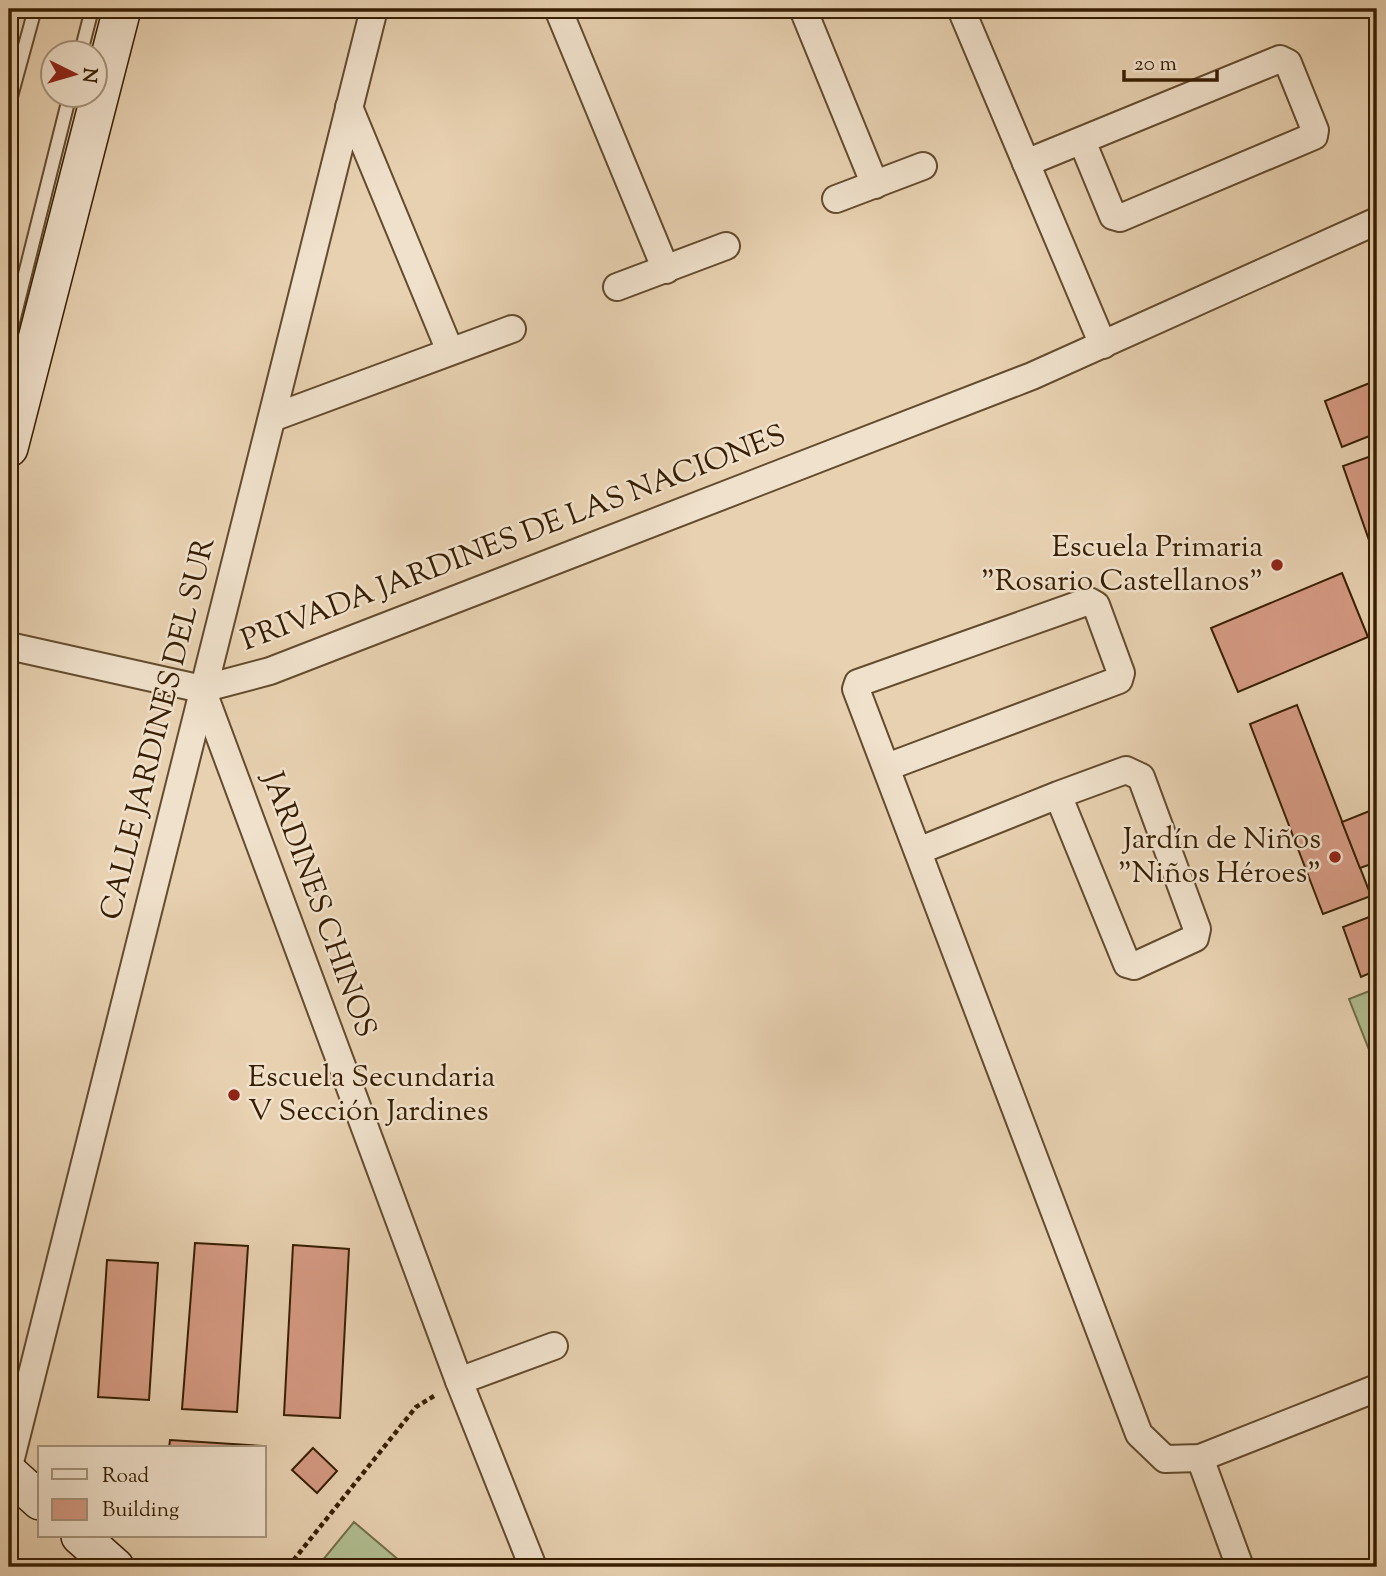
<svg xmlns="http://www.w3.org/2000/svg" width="1386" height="1576" viewBox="0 0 1386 1576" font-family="'Sorts Mill Goudy',serif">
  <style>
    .green { fill: #b0bd90; stroke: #746e49; stroke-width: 2 }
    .building { fill: #d59a83; stroke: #371e02; stroke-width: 2 }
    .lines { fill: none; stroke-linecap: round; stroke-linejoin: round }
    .service-casing { stroke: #634b2e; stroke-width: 16 }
    .minor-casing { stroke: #634b2e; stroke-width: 30 }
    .secondary-casing { stroke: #371e02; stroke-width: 40 }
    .path { stroke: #371e02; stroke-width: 4.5; stroke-dasharray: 5 3.5; stroke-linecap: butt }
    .service { stroke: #f0e1cc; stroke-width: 12 }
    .minor { stroke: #f0e1cc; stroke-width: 26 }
    .secondary { stroke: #f0e1cc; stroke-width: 37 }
    .poi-dot { fill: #8f2418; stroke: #f0e1cc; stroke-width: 2.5 }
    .labels { text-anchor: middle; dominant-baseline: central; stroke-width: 5; stroke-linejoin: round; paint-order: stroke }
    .street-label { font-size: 30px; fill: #371e02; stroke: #f0e1cc }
    .poi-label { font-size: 30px; fill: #371e02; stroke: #f0e1cc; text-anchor: end }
  </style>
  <rect width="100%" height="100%" fill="#e8d1b1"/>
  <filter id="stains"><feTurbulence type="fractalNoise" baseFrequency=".00286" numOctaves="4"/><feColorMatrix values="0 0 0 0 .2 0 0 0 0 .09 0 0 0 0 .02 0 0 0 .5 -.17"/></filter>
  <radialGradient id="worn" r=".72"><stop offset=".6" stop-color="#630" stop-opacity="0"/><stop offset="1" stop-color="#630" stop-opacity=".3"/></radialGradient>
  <!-- green -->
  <g class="green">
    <path d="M1377 988V1070L1349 999Z"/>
    <path d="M354 1522 407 1567H317Z"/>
  </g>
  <!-- building -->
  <g class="building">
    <path d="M1377 380V433L1342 447 1325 401Z"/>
    <path d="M1377 454V563L1343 466Z"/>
    <path d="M1342 573 1368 637 1238 692 1211 628Z"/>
    <path d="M1297 705 1371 896 1323 914 1250 724Z"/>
    <path d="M1377 808V862L1360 868 1342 822Z"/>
    <path d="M1377 914V970L1361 977 1343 927Z"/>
    <path d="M195 1243 248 1246 237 1412 182 1409Z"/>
    <path d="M293 1245 349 1249 340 1418 284 1415Z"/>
    <path d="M107 1260 158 1263 149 1400 98 1397Z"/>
    <path d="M170 1440 262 1446V1448H169Z"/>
    <path d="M313 1448 337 1471 317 1493 292 1470Z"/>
  </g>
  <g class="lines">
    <!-- service casing -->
    <g class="service-casing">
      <g id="service">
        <path d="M81 52 92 9"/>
        <path d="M9 104 35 9"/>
        <path d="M9 338 70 94"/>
      </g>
    </g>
    <!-- minor casing -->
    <g class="minor-casing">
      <g id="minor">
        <path d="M558 9 666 270"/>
        <path d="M803 9 875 185"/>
        <path d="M961 9 1103 345"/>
        <path d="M349 107 450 351"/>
        <path d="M1026 163 1280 59 1288 63 1315 130 1314 136 1120 218 1113 216 1082 141"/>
        <path d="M836 199 923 166"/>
        <path d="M617 287 726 246"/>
        <path d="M272 418 512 329"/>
        <path d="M9 646 202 689 270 671 1032 376 1377 221"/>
        <path d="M202 689 459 1381 533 1567"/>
        <path d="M887 767 1119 680 1121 673 1096 605 1089 601 858 683 856 689 1139 1434 1165 1459 1200 1458 1377 1388"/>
        <path d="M918 851 1058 795 1126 770 1141 777 1197 929 1195 938 1134 966 1127 964 1058 795"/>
        <path d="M459 1381 554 1346"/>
        <path d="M1200 1458 1240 1567"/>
        <path d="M9 1466 374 9"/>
      </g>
    </g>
    <!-- secondary casing -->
    <g class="secondary-casing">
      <g id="secondary">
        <path d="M9 448 122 9"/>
        <path d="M9 1473 40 1501"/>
        <path d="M80 1536 115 1567"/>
      </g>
    </g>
    <!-- path -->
    <path class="path" d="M288 1567 416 1407 434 1396"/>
    <!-- service -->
    <use href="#service" class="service"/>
    <!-- minor -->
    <use href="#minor" class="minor"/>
    <!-- secondary -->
    <use href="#secondary" class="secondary"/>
  </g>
  <!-- markers -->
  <g class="poi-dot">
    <circle cx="1277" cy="565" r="7"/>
    <circle cx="1335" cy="857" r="7"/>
    <circle cx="234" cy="1095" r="7"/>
  </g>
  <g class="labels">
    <!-- street labels -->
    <g class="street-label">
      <text transform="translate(514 539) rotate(-21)">PRIVADA JARDINES DE LAS NACIONES</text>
      <text transform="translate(159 729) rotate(-76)">CALLE JARDINES DEL SUR</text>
      <text transform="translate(318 905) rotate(70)">JARDINES CHINOS</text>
    </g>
    <!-- poi labels -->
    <g class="poi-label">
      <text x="1263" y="548">Escuela Primaria<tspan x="1263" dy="34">"Rosario Castellanos"</tspan></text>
      <text x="1321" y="840">Jardín de Niños<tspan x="1321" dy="34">"Niños Héroes"</tspan></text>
      <text x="248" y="1078" text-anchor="start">Escuela Secundaria<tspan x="248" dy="34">V Sección Jardines</tspan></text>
    </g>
  </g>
  <!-- margin -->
  <rect width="1386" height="1576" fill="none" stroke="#e8d1b1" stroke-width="35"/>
  <rect x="10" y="10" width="1365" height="1555" fill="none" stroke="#371e02" stroke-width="3.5"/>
  <rect x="18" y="18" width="1351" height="1541" fill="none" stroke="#371e02" stroke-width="2"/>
  <!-- legend -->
  <rect x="38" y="1446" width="228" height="91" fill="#f0e1cc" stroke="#a6937b" stroke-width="2"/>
  <rect x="52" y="1469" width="35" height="10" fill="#f0e1cc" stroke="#a6937b" stroke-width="2"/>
  <text x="102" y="1482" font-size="21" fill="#371e02">Road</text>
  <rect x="52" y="1499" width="35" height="21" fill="#d59a83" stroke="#a6937b" stroke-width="2"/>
  <text x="102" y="1516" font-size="21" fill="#371e02">Building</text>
  <!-- north arrow -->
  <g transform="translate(74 74) rotate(95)"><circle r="33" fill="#f0e1cc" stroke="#a6937b" stroke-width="2"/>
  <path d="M0-5L12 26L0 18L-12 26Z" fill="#8f2418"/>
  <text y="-10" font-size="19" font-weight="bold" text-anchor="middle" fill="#371e02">N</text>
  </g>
  <!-- scale -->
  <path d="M1124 70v10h93v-10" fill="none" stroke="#371e02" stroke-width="3.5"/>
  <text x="1134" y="70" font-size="21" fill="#371e02" stroke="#f0e1cc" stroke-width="5" paint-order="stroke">20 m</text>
  <rect width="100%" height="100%" filter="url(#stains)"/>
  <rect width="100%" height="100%" fill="url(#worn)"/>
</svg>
